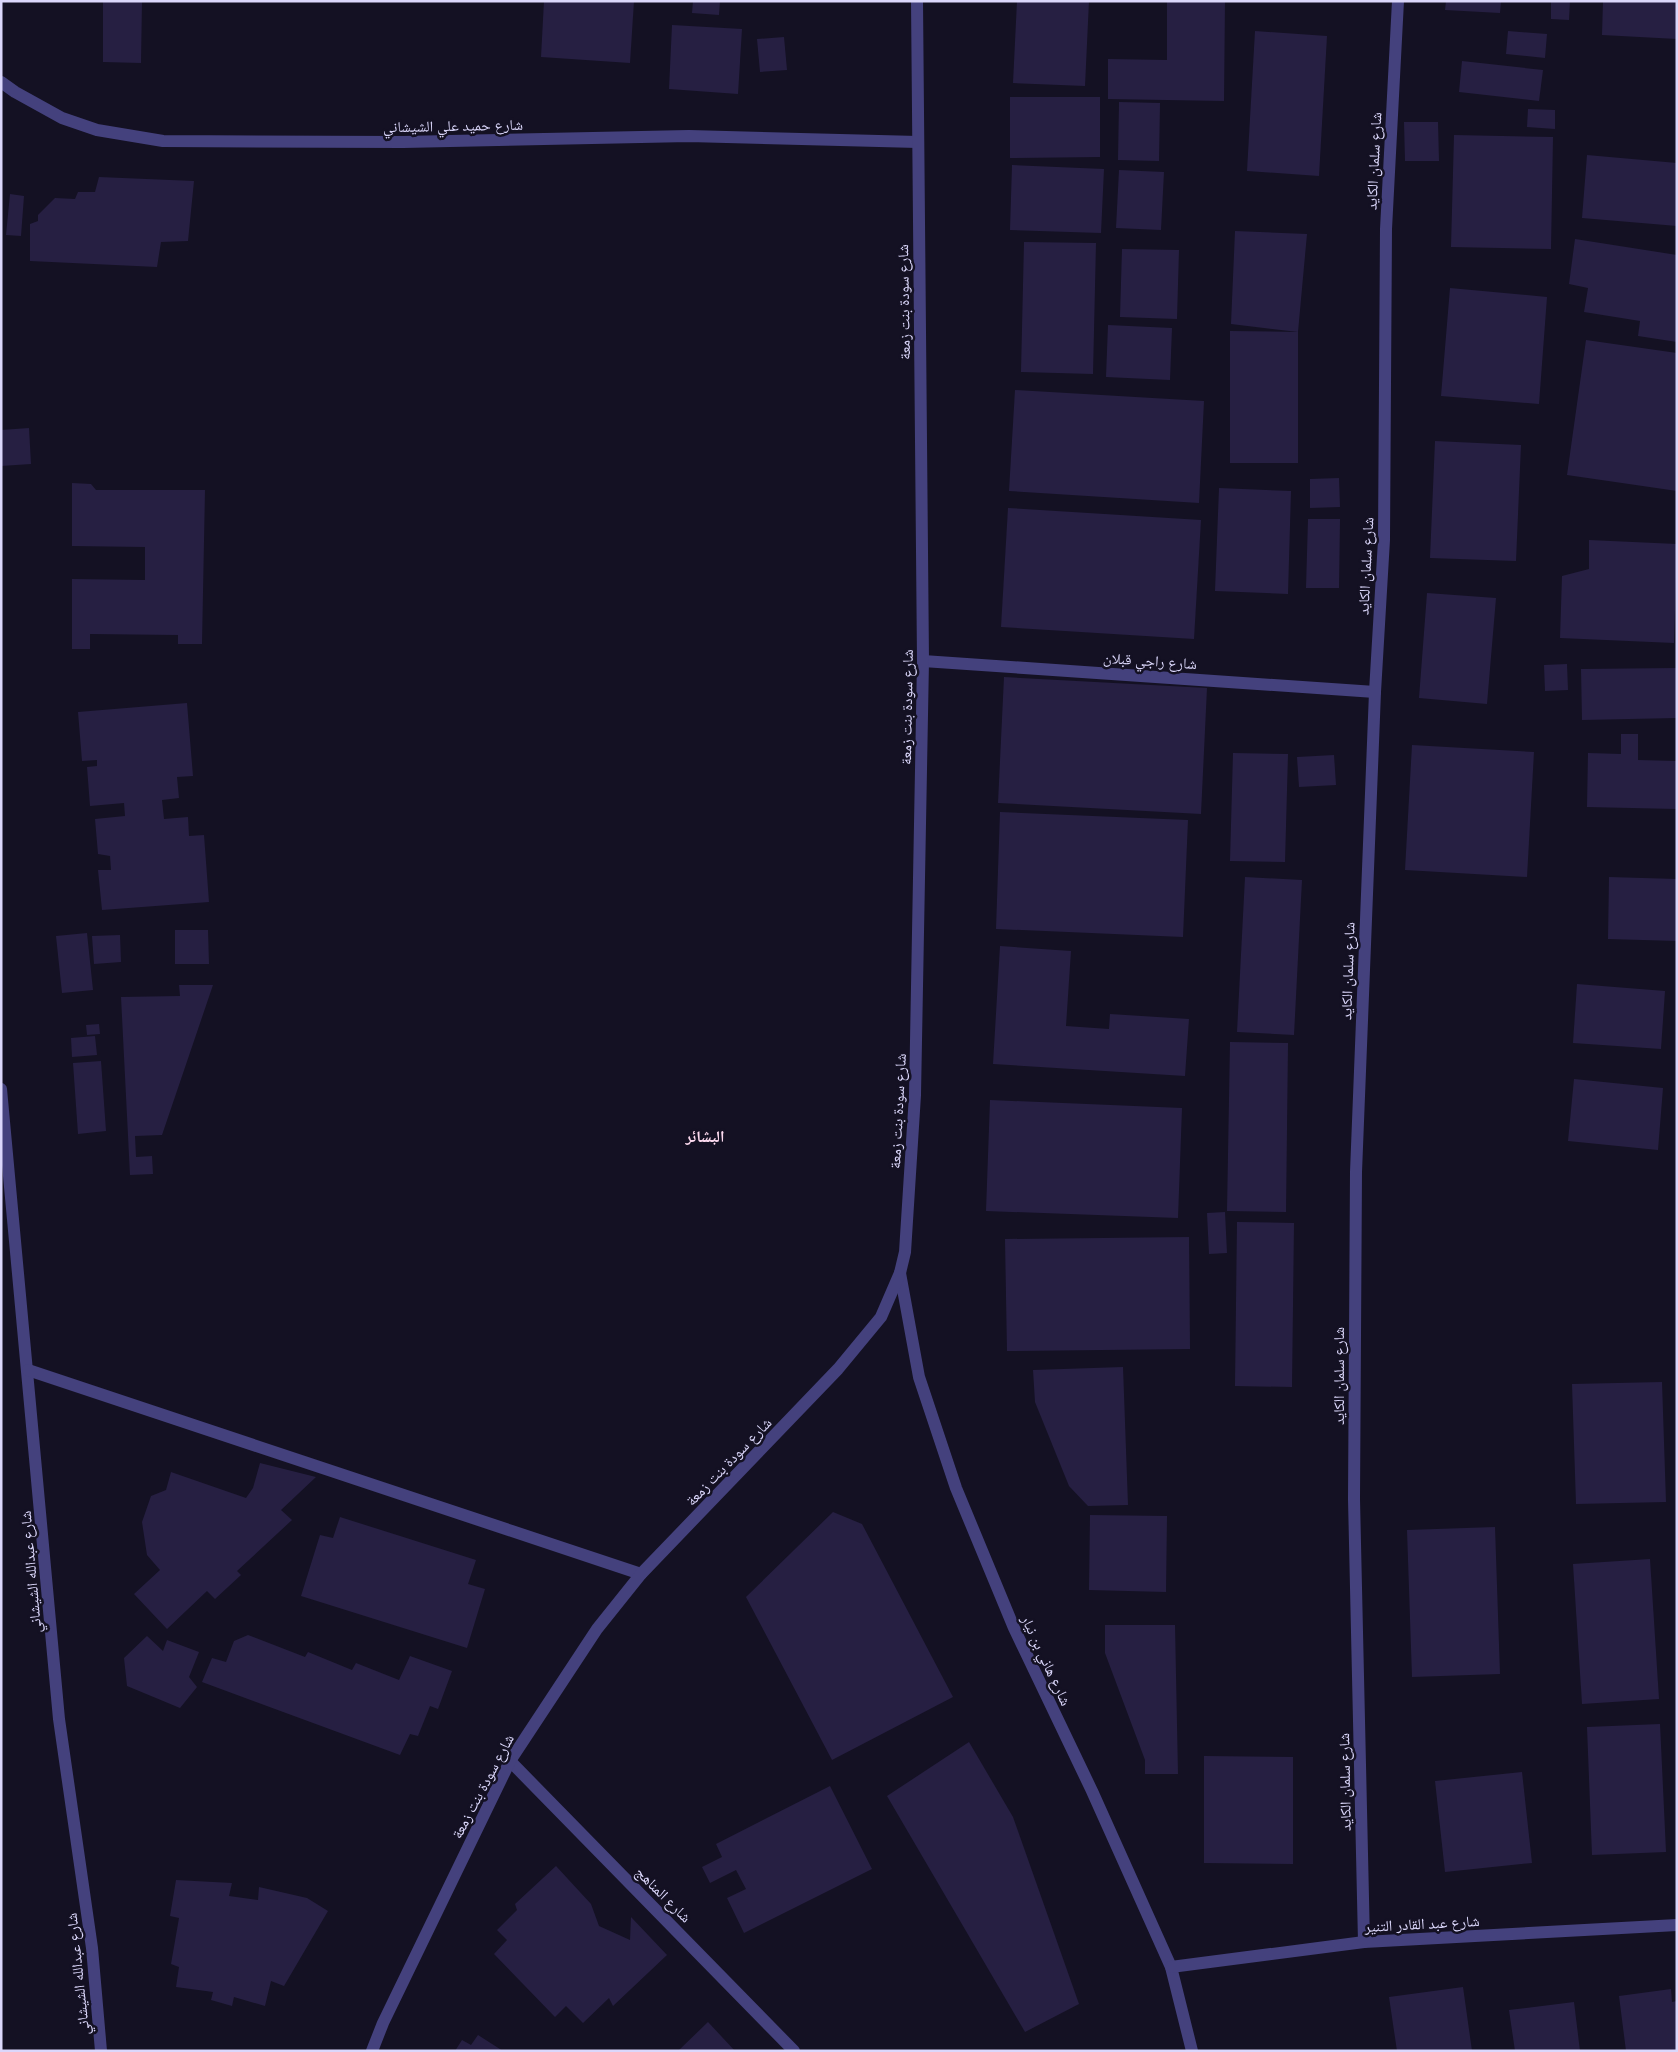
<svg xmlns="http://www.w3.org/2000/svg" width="1678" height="2052" viewBox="0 0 1678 2052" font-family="Lato,'Noto Naskh Arabic',sans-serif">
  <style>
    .building { fill: #261f42 }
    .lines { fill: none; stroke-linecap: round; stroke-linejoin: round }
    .minor { stroke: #44417d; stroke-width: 12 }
    .labels { text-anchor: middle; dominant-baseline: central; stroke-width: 5; stroke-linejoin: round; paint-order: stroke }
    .street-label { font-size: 15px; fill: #dbd7fb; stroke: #141123 }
    .neighbourhood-label { font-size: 16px; font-weight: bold; fill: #fbd9ee; stroke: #141123 }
  </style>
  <rect width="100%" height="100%" fill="#141123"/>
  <!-- building -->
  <g class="building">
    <path d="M103 1H142L141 63 103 62Z"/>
    <path d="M544 1H634L630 63 541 57Z"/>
    <path d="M693 1H720L719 15 692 13Z"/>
    <path d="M1017 1H1089L1085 86 1013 83Z"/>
    <path d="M1167 1H1225L1224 101 1108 99V59L1167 60Z"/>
    <path d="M1446 1H1501L1500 13 1445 10Z"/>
    <path d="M1551 1H1570L1569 20 1551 19Z"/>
    <path d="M1603 1H1677V39L1602 35Z"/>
    <path d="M672 25 742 29 738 94 669 89Z"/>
    <path d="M1255 31 1327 36 1319 176 1247 171Z"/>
    <path d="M1508 31 1547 34 1545 58 1506 54Z"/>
    <path d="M784 37 787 70 760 72 757 39Z"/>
    <path d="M1462 61 1543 70 1539 101 1459 92Z"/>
    <path d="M1010 97H1100V157L1010 158Z"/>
    <path d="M1119 102 1160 103 1159 161 1118 160Z"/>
    <path d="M1528 109 1555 110V129L1527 127Z"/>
    <path d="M1404 122H1438L1439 161H1405Z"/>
    <path d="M1454 135 1553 137 1551 249 1451 247Z"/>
    <path d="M1587 155 1677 163V226L1582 218Z"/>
    <path d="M1012 165 1104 169 1101 233 1010 230Z"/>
    <path d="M1119 170 1164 172 1161 230 1116 228Z"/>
    <path d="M99 177 194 181 188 241 161 242 157 267 30 261V224L38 221V215L55 198 75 199 78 192H95Z"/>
    <path d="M10 194 24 196 21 236 6 235Z"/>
    <path d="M1235 231 1307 234 1298 332 1231 324Z"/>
    <path d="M1575 239 1677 255V342L1638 336 1640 321 1584 312 1588 288 1569 284Z"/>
    <path d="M1024 242 1096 243 1093 374 1021 372Z"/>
    <path d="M1122 249 1179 250 1177 319 1120 317Z"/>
    <path d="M1450 288 1547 297 1539 404 1441 396Z"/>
    <path d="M1108 325 1172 328 1170 380 1106 377Z"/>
    <path d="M1230 331 1298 332V463H1230Z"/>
    <path d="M1586 340 1677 353V491L1567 475Z"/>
    <path d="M1015 390 1204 401 1199 503 1009 491Z"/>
    <path d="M29 428 31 464 1 466V430Z"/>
    <path d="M1435 441 1521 445 1516 561 1430 558Z"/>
    <path d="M1339 478 1340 507 1310 508V479Z"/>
    <path d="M72 483 91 484 96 490H205L202 644H178V635L90 634V649H72V579L145 580V547L72 546Z"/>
    <path d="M1219 488 1291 491 1288 594 1215 591Z"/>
    <path d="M1008 508 1201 520 1194 639 1001 627Z"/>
    <path d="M1308 519H1340L1339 588H1306Z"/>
    <path d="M1589 540 1677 544 1674 643 1560 638 1562 576 1589 569Z"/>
    <path d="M1427 593 1496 598 1487 704 1419 698Z"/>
    <path d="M1567 664 1568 690 1545 691 1544 665Z"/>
    <path d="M1677 668V718L1582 720 1581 669Z"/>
    <path d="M1004 677 1207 688 1201 814 998 803Z"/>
    <path d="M187 703 193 776 177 777 179 798 162 800 164 819 188 817 189 836 204 835 209 902 102 910 98 870H111L110 856 98 854 95 819 125 816 124 803 90 806 87 767 97 766V760L82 761 78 712Z"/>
    <path d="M1621 734H1638V760L1676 761V809L1587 807 1588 753 1621 754Z"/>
    <path d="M1412 745 1534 752 1527 877 1405 870Z"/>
    <path d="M1233 753 1288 754 1285 862 1230 861Z"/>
    <path d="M1334 755 1336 785 1299 787 1297 757Z"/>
    <path d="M1000 812 1188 820 1183 937 996 929Z"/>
    <path d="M1245 877 1302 880 1294 1035 1237 1032Z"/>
    <path d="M1609 877 1677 879V941L1608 939Z"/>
    <path d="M175 930H208L209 964H175Z"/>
    <path d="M87 933 93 990 62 993 56 936Z"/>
    <path d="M120 935 121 962 94 964 92 936Z"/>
    <path d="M1000 946 1071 951 1066 1026 1109 1029 1110 1014 1189 1019 1185 1076 993 1064Z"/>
    <path d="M1577 984 1665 991 1661 1049 1573 1043Z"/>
    <path d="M179 985H213L162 1135 135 1136 136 1157 152 1156 153 1174 130 1175 121 997 180 996Z"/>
    <path d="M99 1024 100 1034 87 1035 86 1025Z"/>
    <path d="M95 1036 97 1055 72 1057 71 1038Z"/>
    <path d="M1230 1042 1288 1043 1286 1212 1227 1211Z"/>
    <path d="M101 1061 106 1131 78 1134 73 1063Z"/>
    <path d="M1574 1079 1663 1088 1658 1150 1568 1141Z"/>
    <path d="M990 1100 1182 1108 1178 1218 986 1211Z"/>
    <path d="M1225 1212 1227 1253 1209 1254 1207 1213Z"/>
    <path d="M1237 1222 1294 1223 1292 1387 1235 1386Z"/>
    <path d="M1189 1237 1190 1349 1007 1351 1005 1239Z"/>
    <path d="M1123 1367 1128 1505 1088 1506 1069 1486 1035 1402 1033 1370Z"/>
    <path d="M1662 1382 1666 1502 1576 1504 1572 1384Z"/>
    <path d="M260 1463 316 1477 281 1510 292 1520 237 1571 241 1575 215 1599 207 1591 167 1629 134 1594 160 1570 147 1555 142 1522 151 1496 166 1490 171 1472 246 1498 253 1488Z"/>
    <path d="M833 1512 862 1524 953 1697 832 1760 746 1597Z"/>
    <path d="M1090 1515 1167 1516 1166 1592 1089 1590Z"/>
    <path d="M340 1517 476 1560 468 1584 485 1589 467 1648 301 1596 320 1535 333 1538Z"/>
    <path d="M1495 1527 1500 1674 1412 1677 1407 1530Z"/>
    <path d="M1650 1559 1659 1699 1582 1704 1573 1564Z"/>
    <path d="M1105 1625H1175L1178 1774H1145V1760L1105 1653Z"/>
    <path d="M248 1635 305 1657 308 1652 352 1670 356 1663 399 1680 410 1656 452 1671 438 1709 430 1706 418 1736 410 1734 400 1755 202 1682 212 1658 226 1662 234 1641Z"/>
    <path d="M147 1636 163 1651 167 1640 199 1652 189 1677 197 1687 180 1708 127 1686 124 1658Z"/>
    <path d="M1660 1724 1666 1852 1592 1855 1587 1727Z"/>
    <path d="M969 1742 1013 1817 1079 2004 1025 2032 887 1796Z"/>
    <path d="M1204 1756 1293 1757V1864L1204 1863Z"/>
    <path d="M1522 1772 1532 1863 1445 1872 1435 1781Z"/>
    <path d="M830 1786 872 1869 744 1933 727 1898 746 1889 736 1870 710 1883 702 1867 722 1857 716 1844Z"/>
    <path d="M556 1866 591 1904 599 1926 630 1940 631 1917 667 1955 613 2006 609 1998 583 2023 566 2006 555 2017 494 1954 507 1940 497 1930 517 1910 515 1904Z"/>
    <path d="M176 1880 232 1883 229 1896 258 1900 259 1887 307 1898 328 1911 284 1986 271 1981 265 2006 234 1997 232 2006 211 2000 213 1992 176 1987 179 1967 171 1964 179 1918 170 1916Z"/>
    <path d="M1463 1987 1472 2051H1397L1389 1997Z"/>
    <path d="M1671 1989 1672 2002 1677 2001V2051H1626L1619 1996Z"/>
    <path d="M1574 2002 1580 2051H1515L1509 2010Z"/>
    <path d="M708 2022 735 2051H678Z"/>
    <path d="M478 2035 503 2051H455L462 2040 471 2045Z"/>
  </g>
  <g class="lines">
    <!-- minor -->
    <g class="minor">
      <path d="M1 82 15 92 62 118 97 130 163 141 403 142 689 136 918 142"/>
      <path d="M923 661 1375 692"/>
      <path d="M1 1089 59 1719 92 1948 101 2051"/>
      <path d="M900 1273 919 1377 956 1488 1014 1628 1092 1791 1171 1967 1192 2051"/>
      <path d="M28 1370 641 1574"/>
      <path d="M510 1761 794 2051"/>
      <path d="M1364 1942 1354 1499 1356 1172 1375 692 1384 540 1386 229 1398 1"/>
      <path d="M1171 1967 1364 1942 1677 1925"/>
      <path d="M372 2051 383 2023 510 1761 597 1629 641 1574 838 1369 881 1317 900 1273 905 1252 915 1095 923 661 917 1"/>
    </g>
  </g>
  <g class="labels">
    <!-- street labels -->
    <g class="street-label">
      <text transform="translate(453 125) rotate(-1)">شارع حميد علي الشيشاني</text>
      <text transform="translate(1373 161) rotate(-87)">شارع سلمان الكايد</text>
      <text transform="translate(903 302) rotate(-91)">شارع سودة بنت زمعة</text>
      <text transform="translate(1365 566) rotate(-87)">شارع سلمان الكايد</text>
      <text transform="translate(1150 660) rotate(4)">شارع راجي قبلان</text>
      <text transform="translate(906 707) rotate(-89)">شارع سودة بنت زمعة</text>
      <text transform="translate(1347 971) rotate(-88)">شارع سلمان الكايد</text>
      <text transform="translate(897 1111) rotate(-87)">شارع سودة بنت زمعة</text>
      <text transform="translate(1338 1376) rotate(-90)">شارع سلمان الكايد</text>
      <text transform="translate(728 1461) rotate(-46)">شارع سودة بنت زمعة</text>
      <text transform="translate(30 1572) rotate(-95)">شارع عبدالله الشيشاني</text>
      <text transform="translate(1047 1660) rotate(65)">شارع هاني بن نيار</text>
      <text transform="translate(1344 1782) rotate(-91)">شارع سلمان الكايد</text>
      <text transform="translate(482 1786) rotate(-62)">شارع سودة بنت زمعة</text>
      <text transform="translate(664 1894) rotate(45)">شارع المناهج</text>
      <text transform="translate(1422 1923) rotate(-3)">شارع عبد القادر التنير</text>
      <text transform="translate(77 1974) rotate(-96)">شارع عبدالله الشيشاني</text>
    </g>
    <!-- neighbourhood labels -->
    <g class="neighbourhood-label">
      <text x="705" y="1135">البشائر</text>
    </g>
  </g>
  <!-- border -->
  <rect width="1678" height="2052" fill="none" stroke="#dbd7fb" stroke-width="5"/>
</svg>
